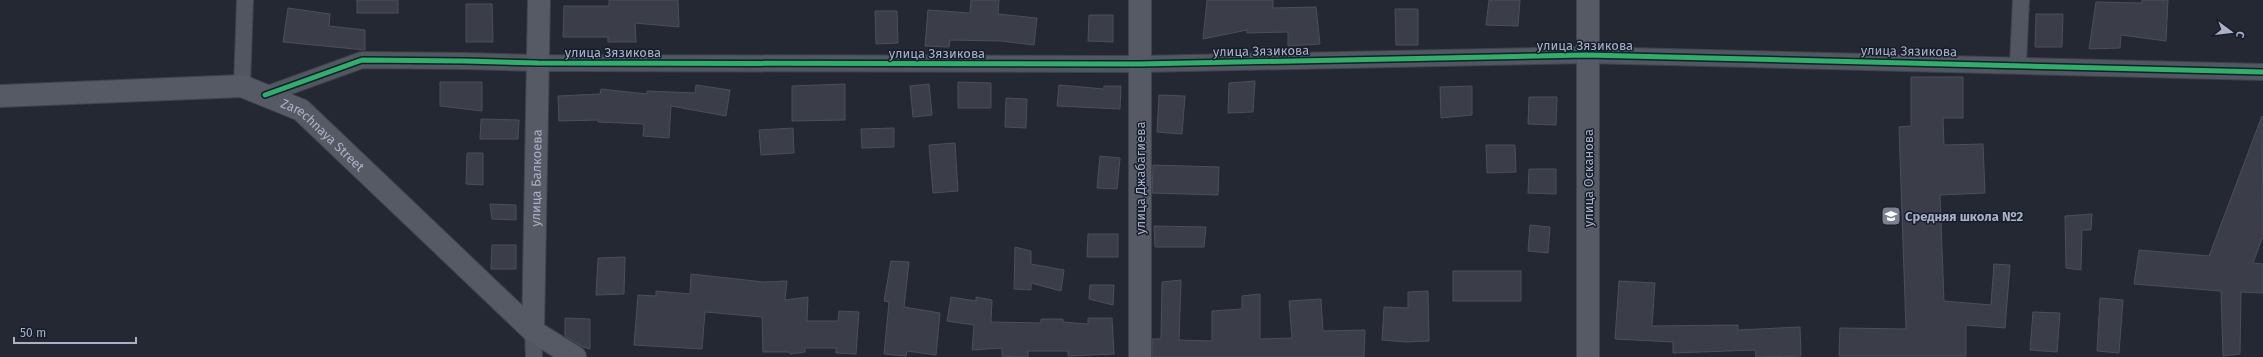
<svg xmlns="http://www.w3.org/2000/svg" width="2263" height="357" viewBox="0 0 2263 357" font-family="'Fira Sans',sans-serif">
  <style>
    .building { fill: #3b3e48; stroke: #4a4f5a }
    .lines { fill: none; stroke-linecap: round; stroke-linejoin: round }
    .street-casing { stroke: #3f434c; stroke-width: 18 }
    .secondary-casing { stroke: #3f434c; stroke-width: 24 }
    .street { stroke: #525661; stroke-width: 16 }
    .secondary { stroke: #565a65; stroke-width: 22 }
    .cycleway-casing { stroke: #161d2c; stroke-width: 8 }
    .cycleway { stroke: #2db169; stroke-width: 5 }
    .labels { text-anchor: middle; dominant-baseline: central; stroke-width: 3; stroke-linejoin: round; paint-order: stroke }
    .street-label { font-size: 13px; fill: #aab1c6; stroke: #161d2c }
    .poi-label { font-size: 13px; font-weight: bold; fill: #aab1c6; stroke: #161d2c; text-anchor: start }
  </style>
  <rect width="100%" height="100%" fill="#232832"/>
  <!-- building -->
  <g class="building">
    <rect x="357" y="0" width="41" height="13"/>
    <path d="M609 0H678L679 27 635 23 636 42H608V37H563L564 6H609Z"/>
    <path d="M971 0H999L998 14 1037 18 1034 45 1001 41 950 40 949 47 925 46 928 10 970 13Z"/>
    <path d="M1207 0H1273V8L1316 7 1320 44 1288 46V32L1247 33V30L1203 39Z"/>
    <path d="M1489 0H1520L1518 26 1486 25Z"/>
    <path d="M2142 0H2168L2166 41 2121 35 2120 48 2089 49 2096 2 2142 3Z"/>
    <path d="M466 4H492L493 42H466Z"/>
    <path d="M288 8 330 14 329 26 365 30V50L283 42Z"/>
    <path d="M1395 9H1418V45H1396Z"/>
    <path d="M875 11H897L898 43 876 44Z"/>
    <path d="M2036 14H2063L2062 47H2035Z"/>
    <path d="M1089 15H1113V42L1088 41Z"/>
    <path d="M1911 77H1963V118H1943L1944 145 1983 144 1985 193 1940 195 1944 301 1991 305 1994 264 2010 265 2005 328 1966 325V356H1839L1840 328 1906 329 1899 127 1911 126Z"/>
    <path d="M1255 81 1253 112 1228 113 1229 83Z"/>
    <path d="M440 82H482V111L440 106Z"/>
    <path d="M958 82 991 83V108H958Z"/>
    <path d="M845 84V120L792 121V86Z"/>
    <path d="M929 84 932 115 913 117 910 86Z"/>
    <path d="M696 85 730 90 726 116 671 106 669 138 643 136 644 124 598 122V120L559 121 558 96 600 94 601 89 647 94V91L695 93Z"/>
    <path d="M1059 85 1104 89V86H1121L1120 109 1057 106Z"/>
    <path d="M1472 86V115L1441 118 1440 87Z"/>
    <path d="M1159 95 1185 96 1182 134 1157 132Z"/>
    <path d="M1529 97H1557L1556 125 1528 124Z"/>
    <path d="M1006 98 1027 99 1026 128 1005 127Z"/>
    <path d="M2262 116 2263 236 2253 263 2263 264V293L2241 292 2240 354 2223 356 2221 291 2134 284 2139 250 2209 256Z"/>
    <path d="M481 119 519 120 518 139H480Z"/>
    <path d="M793 128 794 153 761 155 759 130Z"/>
    <path d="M894 128V147L862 148 861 129Z"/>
    <path d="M955 143 958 191 933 193 929 145Z"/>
    <path d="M1486 145H1515L1516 172 1487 173Z"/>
    <path d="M467 153H483V185L466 184Z"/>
    <path d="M1100 156 1120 158 1117 189 1097 188Z"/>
    <path d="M1153 165 1219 167 1218 195 1152 193Z"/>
    <path d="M1529 169H1556V194L1528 193Z"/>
    <path d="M490 204 516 205V220L492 219Z"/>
    <path d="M2092 214 2091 230H2082L2081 270 2066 268 2065 216Z"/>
    <path d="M1530 225 1550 227 1548 253 1528 251Z"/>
    <path d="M1154 226 1206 227 1204 247H1155Z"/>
    <path d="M1088 234H1118V257H1087Z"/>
    <path d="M492 245H516V269H491Z"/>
    <path d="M1015 247 1031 251V264L1064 270 1061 291 1031 283V290L1014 289Z"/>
    <path d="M625 257 624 294 596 295 598 258Z"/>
    <path d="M891 261 909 262 904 307 940 313 936 355 907 351 906 356 884 354 889 302 884 301Z"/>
    <rect x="1453" y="271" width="68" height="30"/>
    <path d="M691 274 764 282 787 281 785 300 808 297 807 321H838L839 311 859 312 856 354 836 353V348H805V352L790 354V352H763L762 317 705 312 702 349 634 345 638 295 656 296V291L690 294Z"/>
    <path d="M1181 280 1179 340 1212 341V311L1242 309V296L1260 294V339L1292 338 1289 301 1321 299 1323 331 1365 330 1364 357H1152V339H1161L1162 282Z"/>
    <path d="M1619 281 1655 283 1652 326 1738 325V330L1800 327 1801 356 1756 357 1755 350 1673 353V342L1615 339Z"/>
    <path d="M1090 285H1114L1113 305 1089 299Z"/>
    <path d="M1428 291 1429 341 1406 342 1382 340 1384 307 1408 308V292Z"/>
    <path d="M951 297 976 301V297L992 300 991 322 1041 323V319H1063V322L1088 324V318H1112L1114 354 1068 356V351H1028V357H1017L1002 356V348L972 350 974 325 947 321Z"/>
    <path d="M2100 298 2123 300 2119 353 2097 351Z"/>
    <path d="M2033 312 2060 313 2057 352 2030 350Z"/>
    <path d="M565 318 590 319V349L583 347 565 336Z"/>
  </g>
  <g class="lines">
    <!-- street casing -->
    <g class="street-casing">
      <g id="street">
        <path d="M2018 64 2021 0"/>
        <path d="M242 86 245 0"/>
        <path d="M265 95 362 60 465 61 538 63 1140 64 1587 55 2263 72"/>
        <path d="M533 331 534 357"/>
      </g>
    </g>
    <!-- secondary casing -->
    <g class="secondary-casing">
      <g id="secondary">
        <path d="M1140 0V357"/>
        <path d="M1588 0V357"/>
        <path id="s1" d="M0 96 242 86 301 110 533 331 575 357"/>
        <path id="s2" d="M533 331 539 0"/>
      </g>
    </g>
    <!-- street -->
    <use href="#street" class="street"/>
    <!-- secondary -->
    <use href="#secondary" class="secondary"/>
    <!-- cycleway casing -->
    <g class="cycleway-casing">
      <path id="cycleway" d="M265 95 362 60 465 61 538 63 1140 64 1587 55 2263 72"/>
    </g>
    <!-- cycleway -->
    <use href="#cycleway" class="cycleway"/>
  </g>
  <!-- icons -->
  <defs>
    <g id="school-square" transform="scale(1)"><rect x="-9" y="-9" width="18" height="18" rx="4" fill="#7b8192" stroke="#161d2c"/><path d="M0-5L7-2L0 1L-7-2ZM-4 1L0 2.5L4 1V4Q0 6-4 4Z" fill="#fff"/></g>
  </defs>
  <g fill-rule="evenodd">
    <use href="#school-square" x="1891" y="216"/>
  </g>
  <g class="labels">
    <!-- street labels -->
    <g class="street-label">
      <text x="1585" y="45">улица Зязикова</text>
      <text transform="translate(1261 51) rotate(-1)">улица Зязикова</text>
      <text transform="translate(1909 51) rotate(1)">улица Зязикова</text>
      <text x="613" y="52">улица Зязикова</text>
      <text x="937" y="53">улица Зязикова</text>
      <text stroke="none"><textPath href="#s1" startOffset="338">Zarechnaya Street</textPath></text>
      <text transform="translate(1140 178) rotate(-90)">улица Джабагиева</text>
      <text transform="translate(1588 178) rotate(-90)">улица Осканова</text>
      <text stroke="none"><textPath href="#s2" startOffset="153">улица Балкоева</textPath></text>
    </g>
    <!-- poi labels -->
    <g class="poi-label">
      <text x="1905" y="216">Средняя школа №2</text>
    </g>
  </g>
  <!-- north arrow -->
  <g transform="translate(2231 32) rotate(105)" stroke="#161d2c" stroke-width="3" paint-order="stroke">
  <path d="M0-3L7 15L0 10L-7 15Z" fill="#aab1c6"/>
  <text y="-6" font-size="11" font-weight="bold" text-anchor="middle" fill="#aab1c6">С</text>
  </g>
  <!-- scale -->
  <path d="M14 337v6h122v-6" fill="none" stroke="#aab1c6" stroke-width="2"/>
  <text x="20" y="337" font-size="12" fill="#aab1c6" stroke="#161d2c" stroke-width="3" paint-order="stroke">50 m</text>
</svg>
